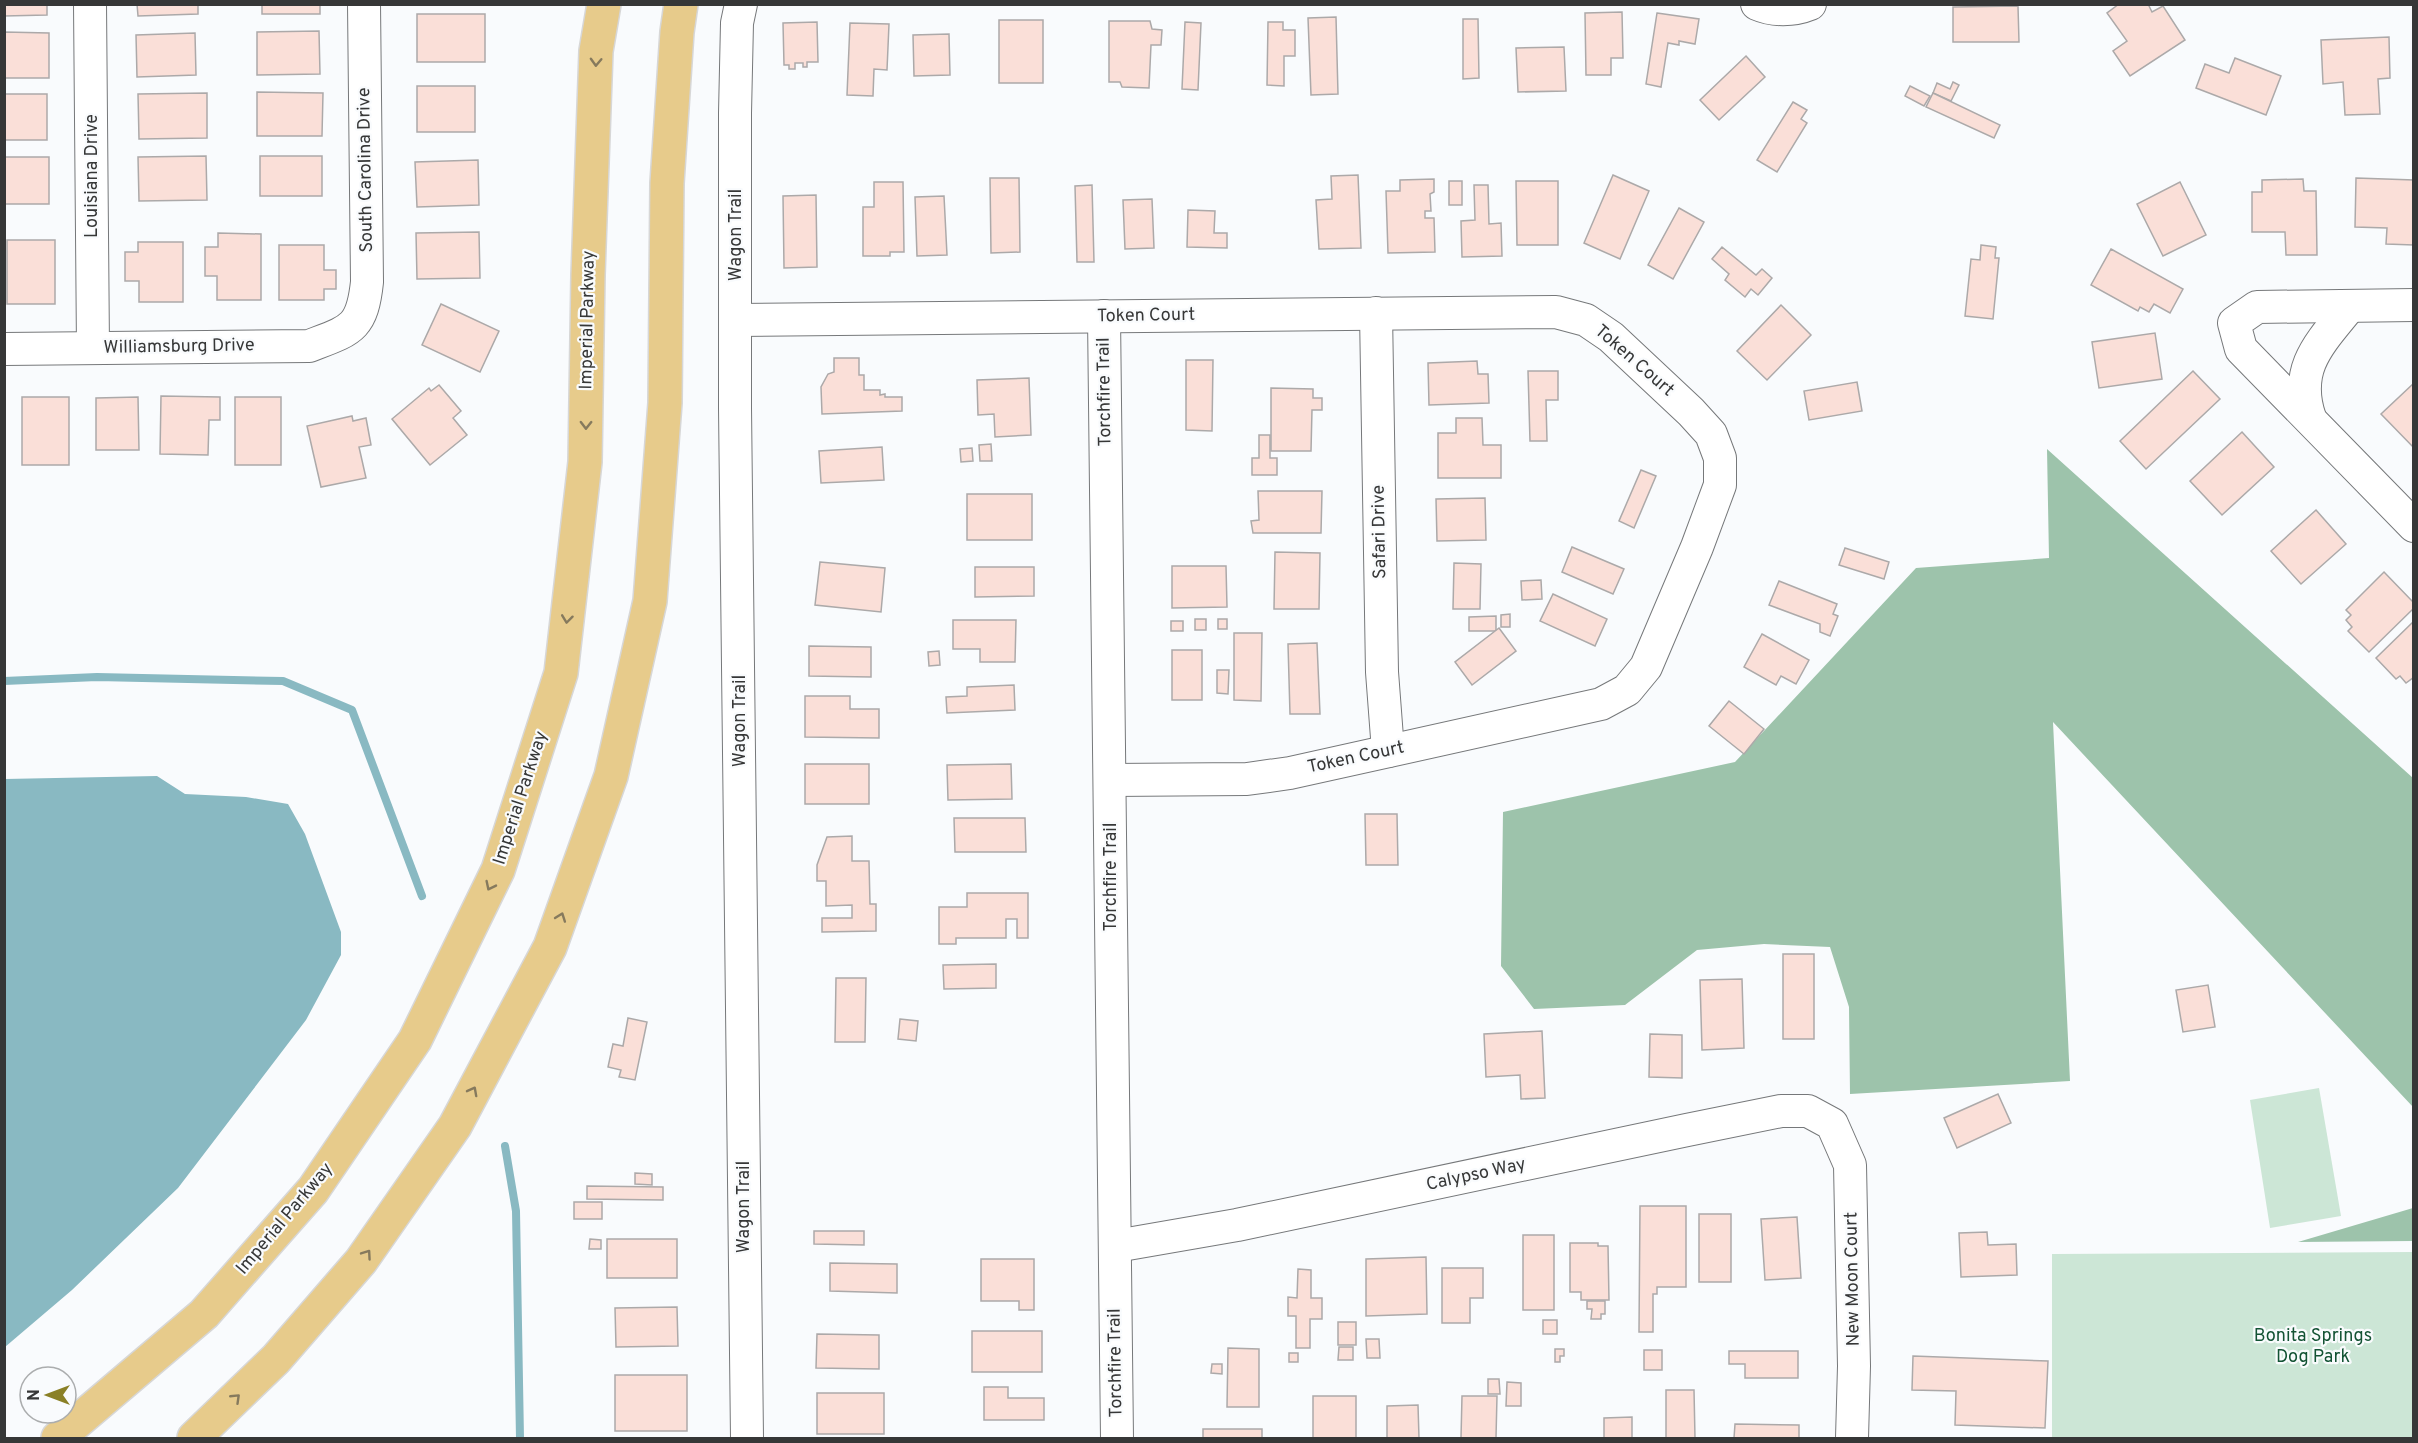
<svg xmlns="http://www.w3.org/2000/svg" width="2418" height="1443" viewBox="0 0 2418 1443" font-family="Overpass,sans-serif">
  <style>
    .green { fill: #cce6d6 }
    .forest { fill: #9dc3ab }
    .water { fill: #89b9c2 }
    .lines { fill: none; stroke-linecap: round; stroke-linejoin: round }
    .stream { stroke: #89b9c2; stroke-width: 8 }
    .building { fill: #fadfd8; stroke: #aca9a9; stroke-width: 1.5 }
    .minor-casing { stroke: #76787a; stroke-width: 34 }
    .major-casing { stroke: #d7d7d7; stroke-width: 36 }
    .minor { stroke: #fff; stroke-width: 32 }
    .major { stroke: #e7cb8b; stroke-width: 33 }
    .oneway { stroke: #867a5d }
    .labels { text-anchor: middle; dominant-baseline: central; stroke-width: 4.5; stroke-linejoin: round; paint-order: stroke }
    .street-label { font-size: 18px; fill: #363737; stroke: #f9fbfd }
    .park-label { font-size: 18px; fill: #135334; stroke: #f9fbfd }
  </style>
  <rect width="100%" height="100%" fill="#f9fbfd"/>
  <!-- green -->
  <g class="green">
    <path d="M2319 1088 2341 1216 2270 1228 2250 1100Z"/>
    <path d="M2413 1252V1438H2052V1254Z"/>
  </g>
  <!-- forest -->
  <g class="forest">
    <path d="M2047 449 2413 778V1107L2053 722 2070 1081 1850 1094 1849 1007 1830 947 1764 944 1697 950 1625 1005 1534 1009 1501 966 1503 812 1735 762 1916 568 2049 558Z"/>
    <path d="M2413 1208V1241L2298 1242Z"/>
  </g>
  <!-- water -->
  <path class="water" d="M157 776 185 794 246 797 288 804 305 834 341 932V955L306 1020 178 1188 72 1290 5 1347V779Z"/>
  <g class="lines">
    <!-- stream -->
    <g class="stream">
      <path d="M4 681 97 677 283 681 352 710 422 896"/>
      <path d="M505 1146 516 1211 520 1438"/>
    </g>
  </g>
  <!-- building -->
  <g class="building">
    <path d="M4 4H47V15L4 16Z"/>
    <path d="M137 4H198V14L138 16Z"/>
    <rect x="262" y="4" width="58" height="10"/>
    <path d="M2119 4H2148L2152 12 2163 6 2185 40 2130 76 2113 51 2127 41 2107 13Z"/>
    <path d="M2018 6 2019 42H1953V7Z"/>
    <path d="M1622 12 1623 58H1611V75H1586L1585 13Z"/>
    <path d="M1657 13 1699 19 1695 44 1679 41V45L1668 43 1661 87 1646 84Z"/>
    <rect x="417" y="14" width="68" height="48"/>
    <path d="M1336 17 1338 94 1311 95 1308 18Z"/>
    <path d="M1463 19H1478L1479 78 1463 79Z"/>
    <rect x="999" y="20" width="44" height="63"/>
    <path d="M1109 21H1150L1152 29 1162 30 1161 45H1151L1149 88 1122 87 1120 82H1109Z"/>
    <path d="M817 22 818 62H807V67H803V63H795V69H789V65H784L783 23Z"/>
    <path d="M1185 22 1201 23 1198 90 1182 89Z"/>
    <path d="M1268 22H1283V30H1295V56H1284V86L1267 85Z"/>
    <path d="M850 23 889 24 887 70 874 69 873 96 847 95Z"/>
    <path d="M319 31 320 74 257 75V32Z"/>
    <path d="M4 32 49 33V78H4Z"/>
    <path d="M195 33 196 75 137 77 136 35Z"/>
    <path d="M949 34 950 75 914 76 913 35Z"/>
    <path d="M2389 37 2390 78 2378 79 2380 114 2345 115 2343 82 2323 84 2321 40Z"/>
    <path d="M1564 47 1566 91 1518 92 1516 48Z"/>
    <path d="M1746 56 1765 77 1719 120 1700 100Z"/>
    <path d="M2235 58 2281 76 2266 115 2196 88 2205 64 2229 73Z"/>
    <path d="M1953 82 1959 85 1951 101 1933 93 1937 83 1950 89Z"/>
    <rect x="417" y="86" width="58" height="46"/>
    <path d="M1910 86 1930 96 1924 106 1905 96Z"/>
    <path d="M257 92 323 93 322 136H257Z"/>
    <path d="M207 93V138L139 139 138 94Z"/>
    <path d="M1933 93 2000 125 1994 138 1926 107Z"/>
    <rect x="4" y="94" width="43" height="46"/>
    <path d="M1793 102 1807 110 1801 119 1807 123 1777 172 1757 160Z"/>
    <path d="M206 156 207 200 139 201 138 157Z"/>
    <rect x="260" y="156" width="62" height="40"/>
    <rect x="4" y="157" width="45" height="47"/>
    <path d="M478 160 479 205 417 207 415 162Z"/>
    <path d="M1358 175 1361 248 1319 249 1316 200 1332 199 1331 176Z"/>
    <path d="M1613 175 1649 191 1620 259 1584 243Z"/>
    <path d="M990 178H1019L1020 252 991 253Z"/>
    <path d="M2356 178 2414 180V245L2386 244 2387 228 2355 227Z"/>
    <path d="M1434 179V192L1430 194 1431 211H1425V218H1434L1435 252 1388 253 1386 191H1400V180Z"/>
    <path d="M2303 179 2304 191H2316L2317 255H2286L2285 232H2252V192H2262V180Z"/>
    <rect x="1449" y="181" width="13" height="24"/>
    <path d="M1516 181H1558V245H1517Z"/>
    <path d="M874 182H903L904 252H890V256H863V207H874Z"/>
    <path d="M2180 182 2206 235 2163 256 2137 204Z"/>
    <path d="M1092 185 1094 262H1077L1075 186Z"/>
    <path d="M1474 185H1488L1489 224 1501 223 1502 256 1462 257 1461 221 1475 220Z"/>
    <path d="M816 195 817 267 784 268 783 196Z"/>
    <path d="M944 196 947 255 917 256 915 197Z"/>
    <path d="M1152 199 1154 248 1125 249 1123 200Z"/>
    <path d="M1679 208 1704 222 1673 279 1648 265Z"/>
    <path d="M1188 210 1215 211 1214 233H1227V248L1187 247Z"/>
    <path d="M479 232 480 278 417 279 416 233Z"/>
    <path d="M218 233 261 234V300H217V276H205V247H218Z"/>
    <rect x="7" y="240" width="48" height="64"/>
    <path d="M138 242H183V302H139V281H125V252H138Z"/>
    <path d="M279 245H324V270H336V289H324V300H279Z"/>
    <path d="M1981 245 1996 247 1995 258H1999L1993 319 1965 316 1971 259 1980 260Z"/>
    <path d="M1722 247 1756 275 1762 269 1772 278 1758 295 1751 289 1745 297 1725 280 1729 274 1712 259Z"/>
    <path d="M2111 249 2183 289 2170 313 2154 304 2149 312 2140 307 2138 311 2091 285Z"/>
    <path d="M441 304 499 331 480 372 422 345Z"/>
    <path d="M1781 305 1811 335 1767 380 1737 351Z"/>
    <path d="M2155 333 2162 379 2099 388 2092 342Z"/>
    <path d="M834 358H859V375H864V390H880V395L885 394V397H902V411L822 414 821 387 828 374 834 372Z"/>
    <path d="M1186 360H1213L1212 431 1186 430Z"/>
    <path d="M1477 361 1478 374H1488L1489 403 1429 405 1428 363Z"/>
    <path d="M1528 371H1558V400H1546L1547 441H1530Z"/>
    <path d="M2193 371 2220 399 2146 469 2120 441Z"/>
    <path d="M1029 378 1031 435 995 437 994 414 978 415 977 380Z"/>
    <path d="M1857 382 1862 411 1809 420 1804 391Z"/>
    <path d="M2414 383V448L2381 414Z"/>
    <path d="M439 385 461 411 453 418 467 435 430 465 392 419 429 388 431 391Z"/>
    <path d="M1271 388 1313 389V398H1322V410H1312L1311 451H1271Z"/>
    <path d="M161 396 220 397V420H209L208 455 160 454Z"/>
    <rect x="22" y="397" width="47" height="68"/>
    <path d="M138 397 139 450H96V398Z"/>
    <rect x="235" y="397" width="46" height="68"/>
    <path d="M352 416 353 421 366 418 371 445 359 447 366 478 321 487 307 426Z"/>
    <path d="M1456 418H1482L1483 445H1501V478H1438V433H1456Z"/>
    <path d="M2242 432 2274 467 2222 515 2190 481Z"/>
    <path d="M1259 435H1270V458H1277V475H1252V458H1259Z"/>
    <path d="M991 444 992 461H980L979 445Z"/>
    <path d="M882 447 884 480 821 483 819 451Z"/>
    <path d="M972 448 973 461 961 462 960 449Z"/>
    <path d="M1641 470 1656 476 1634 528 1619 521Z"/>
    <path d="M1258 491H1322L1321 533H1253L1251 521 1259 520Z"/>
    <rect x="967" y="494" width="65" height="46"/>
    <path d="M1485 498 1486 540 1437 541 1436 499Z"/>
    <path d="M2316 510 2346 544 2301 584 2271 551Z"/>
    <path d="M1572 547 1624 569 1613 594 1562 572Z"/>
    <path d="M1845 548 1889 562 1884 579 1839 565Z"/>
    <path d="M1275 552 1320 553 1319 609H1274Z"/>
    <path d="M820 562 885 568 881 612 815 605Z"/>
    <path d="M1454 563 1481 564 1480 609H1453Z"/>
    <path d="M1172 566H1226L1227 607 1172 608Z"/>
    <path d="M975 567H1034V596L975 597Z"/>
    <path d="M2384 572 2414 603V608L2369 652 2348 631 2352 627 2346 620 2351 615 2346 610Z"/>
    <path d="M1541 580 1542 599 1522 600 1521 581Z"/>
    <path d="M1779 581 1837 604 1833 614 1838 616 1830 636 1820 632V624L1769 605Z"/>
    <path d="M1553 594 1607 619 1595 646 1540 621Z"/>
    <path d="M1510 614V627H1501V615Z"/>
    <path d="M1496 616V631H1469V617Z"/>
    <rect x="1195" y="619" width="11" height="11"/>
    <rect x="1218" y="619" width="9" height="10"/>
    <path d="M953 620H1016L1015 662H980V649H953Z"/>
    <rect x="1171" y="621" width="12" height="10"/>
    <path d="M2414 621V677L2406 683 2400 676 2396 679 2376 658Z"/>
    <path d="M1499 628 1516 651 1472 685 1455 662Z"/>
    <path d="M1234 633H1262L1261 701 1234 700Z"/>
    <path d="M1762 634 1809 660 1796 684 1781 676 1776 685 1744 667Z"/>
    <path d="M1317 643 1320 714H1290L1288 644Z"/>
    <path d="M809 646 871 647V677L809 676Z"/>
    <rect x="1172" y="650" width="30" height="50"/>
    <path d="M939 651 940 665 929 666 928 652Z"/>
    <path d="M1217 670H1229L1228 694 1217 693Z"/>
    <path d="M1014 685 1015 710 947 713 946 697 967 696V687Z"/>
    <path d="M805 696H850V709H879V738L805 737Z"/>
    <path d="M1729 701 1764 729 1744 754 1709 726Z"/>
    <rect x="805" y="764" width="64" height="40"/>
    <path d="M1011 764 1012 799 948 800 947 765Z"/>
    <path d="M1365 814H1397L1398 865H1366Z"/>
    <path d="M954 818H1025L1026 852H955Z"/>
    <path d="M852 836V861H869L870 904H876V931L822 932V918H852V905L826 906V881H817V865L827 837Z"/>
    <path d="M967 893H1028V938H1017V919H1006V938H956V944H939V907H967Z"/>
    <rect x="1783" y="954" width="31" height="85"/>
    <path d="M996 964V988L944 989 943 965Z"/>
    <path d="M836 978H866L865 1042H835Z"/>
    <path d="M1742 979 1744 1048 1702 1050 1700 980Z"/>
    <path d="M2208 985 2215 1027 2183 1032 2176 990Z"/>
    <path d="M628 1018 647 1022 635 1080 619 1077 621 1070 608 1067 613 1044 623 1046Z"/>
    <path d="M900 1019 918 1021 916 1041 898 1039Z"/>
    <path d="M1542 1031 1545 1098 1521 1099 1520 1075 1486 1077 1484 1034Z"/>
    <path d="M1650 1034 1682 1035V1078L1649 1077Z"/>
    <path d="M1998 1094 2011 1123 1957 1148 1944 1118Z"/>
    <path d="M635 1173 652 1174V1185L635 1184Z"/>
    <path d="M587 1186 663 1187V1200L587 1199Z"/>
    <rect x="574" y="1202" width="28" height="17"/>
    <path d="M1640 1206H1686V1287H1657V1294H1653V1332H1639Z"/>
    <rect x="1699" y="1214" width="32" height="68"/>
    <path d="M1797 1217 1801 1278 1765 1280 1761 1219Z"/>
    <path d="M814 1231H864V1245L814 1244Z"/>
    <path d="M1987 1232 1988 1245 2016 1244 2017 1275 1961 1277 1959 1233Z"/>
    <rect x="1523" y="1235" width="31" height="75"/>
    <path d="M590 1239 601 1240V1249H589Z"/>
    <rect x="607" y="1239" width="70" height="39"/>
    <path d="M1570 1243H1598V1246H1608L1609 1300H1581V1292H1570Z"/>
    <path d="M1426 1257 1427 1314 1366 1316V1259Z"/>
    <path d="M981 1259H1034V1310H1019V1301H981Z"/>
    <path d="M830 1263 897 1264V1293L830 1291Z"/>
    <path d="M1442 1268H1483V1298H1470V1323H1442Z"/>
    <path d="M1298 1269 1311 1270V1298H1322V1319H1310V1348H1296V1316H1288V1297L1297 1298Z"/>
    <path d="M1587 1301H1605V1314H1601V1319H1591L1592 1309H1587Z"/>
    <path d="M677 1307 678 1346 616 1347 615 1308Z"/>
    <rect x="1543" y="1320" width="14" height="14"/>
    <rect x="1338" y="1322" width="18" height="23"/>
    <rect x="972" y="1331" width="70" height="41"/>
    <path d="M817 1334 879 1335V1369L816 1368Z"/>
    <path d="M1366 1339H1379L1380 1358H1367Z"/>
    <path d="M1339 1347H1353V1360H1338Z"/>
    <path d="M1228 1348 1259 1349V1407H1227Z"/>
    <path d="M1555 1349H1564V1356H1560V1362H1555Z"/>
    <rect x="1644" y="1350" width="18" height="20"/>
    <path d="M1729 1351H1798V1378H1745V1364H1729Z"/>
    <rect x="1289" y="1353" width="9" height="9"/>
    <path d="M1913 1356 2048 1361 2045 1428 1955 1425 1956 1391 1912 1390Z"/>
    <path d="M1212 1364H1222V1374L1211 1373Z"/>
    <rect x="615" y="1375" width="72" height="56"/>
    <path d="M1488 1379H1499L1500 1394H1488Z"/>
    <path d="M1507 1382 1521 1383V1406H1506Z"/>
    <path d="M984 1387H1008V1398H1044V1420H984Z"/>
    <path d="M1666 1390H1694L1695 1438H1666Z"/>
    <rect x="817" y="1393" width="67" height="41"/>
    <rect x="1313" y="1396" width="43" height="42"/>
    <path d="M1462 1396H1497L1496 1438H1461Z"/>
    <path d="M1418 1405 1419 1438H1387V1406Z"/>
    <path d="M1632 1417V1438H1604V1418Z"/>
    <path d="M1735 1424 1799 1425V1438H1734Z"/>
    <rect x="1203" y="1429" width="59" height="9"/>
  </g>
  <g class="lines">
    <!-- minor casing -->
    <g class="minor-casing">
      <g id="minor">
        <path d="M90 4 93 348"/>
        <path d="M741 4 737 23 735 113V408L747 1438"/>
        <path d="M1757 4C1773 11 1793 11 1810 4"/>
        <path d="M2414 305 2257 307 2234 323 2241 349 2414 526"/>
        <path d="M1376 313 1382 672 1388 751"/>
        <path d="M1104 316 1117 1438"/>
        <path d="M736 320 1556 312 1586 320 1611 337 1691 412 1711 434 1720 458V485L1697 547 1646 667 1627 690 1601 704 1290 773 1247 779 1110 780"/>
        <path d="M4 349 309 346C351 330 362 329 367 282L364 4"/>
        <path d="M2310 418C2293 368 2320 343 2349 307"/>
        <path d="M1116 1246 1237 1225 1687 1130 1781 1111H1808L1832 1124 1850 1165 1854 1366 1852 1438"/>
      </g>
    </g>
    <!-- major casing -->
    <g class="major-casing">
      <g id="major">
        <path d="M58 1438 204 1314 313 1190 415 1040 498 870 561 673 585 462 588 275 596 51 604 4"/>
        <path d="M194 1438 276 1359 361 1261 455 1126 550 947 611 776 650 601 665 403 667 183 677 32 681 4"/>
      </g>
    </g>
    <!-- minor -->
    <use href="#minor" class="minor"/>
    <!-- major -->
    <use href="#major" class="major"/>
  </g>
  <!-- one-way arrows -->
  <defs><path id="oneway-chevron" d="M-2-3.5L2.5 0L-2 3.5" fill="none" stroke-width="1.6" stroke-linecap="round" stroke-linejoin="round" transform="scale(1.5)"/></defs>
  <g class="oneway">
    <use href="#oneway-chevron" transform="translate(596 62) rotate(92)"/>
    <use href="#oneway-chevron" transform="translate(586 425) rotate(91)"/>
    <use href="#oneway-chevron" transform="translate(567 619) rotate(97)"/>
    <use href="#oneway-chevron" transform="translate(490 886) rotate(116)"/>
    <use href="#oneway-chevron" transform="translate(561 917) rotate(-70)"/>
    <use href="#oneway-chevron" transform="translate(473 1091) rotate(-62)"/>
    <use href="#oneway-chevron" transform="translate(367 1254) rotate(-55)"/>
    <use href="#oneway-chevron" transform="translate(236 1398) rotate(-44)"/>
  </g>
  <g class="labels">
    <!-- street labels -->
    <g class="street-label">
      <text transform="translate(366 170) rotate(-91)">South Carolina Drive</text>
      <text transform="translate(92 176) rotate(-90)">Louisiana Drive</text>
      <text transform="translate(736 235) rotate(-90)">Wagon Trail</text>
      <text transform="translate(1146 316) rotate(-1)">Token Court</text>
      <text transform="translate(588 320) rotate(-89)">Imperial Parkway</text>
      <text transform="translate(179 347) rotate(-1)">Williamsburg Drive</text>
      <text transform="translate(1634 361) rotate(41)">Token Court</text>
      <text transform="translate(1105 392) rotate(-91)">Torchfire Trail</text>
      <text transform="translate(1380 532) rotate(-91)">Safari Drive</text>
      <text transform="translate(740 721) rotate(-90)">Wagon Trail</text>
      <text transform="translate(1356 758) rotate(-12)">Token Court</text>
      <text transform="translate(521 798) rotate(-72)">Imperial Parkway</text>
      <text transform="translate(1111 877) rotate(-90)">Torchfire Trail</text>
      <text transform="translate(1476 1175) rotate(-12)">Calypso Way</text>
      <text transform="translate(744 1207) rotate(-90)">Wagon Trail</text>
      <text transform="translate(285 1219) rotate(-50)">Imperial Parkway</text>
      <text transform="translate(1853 1279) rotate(-91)">New Moon Court</text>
      <text transform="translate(1116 1363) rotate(-91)">Torchfire Trail</text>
    </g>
    <!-- park labels -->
    <g class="park-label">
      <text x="2313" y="1336">Bonita Springs<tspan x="2313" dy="21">Dog Park</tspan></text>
    </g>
  </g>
  <!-- border -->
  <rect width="2418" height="1443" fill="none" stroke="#363737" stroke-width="12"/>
  <!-- north arrow -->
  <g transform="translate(48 1395) rotate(270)"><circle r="28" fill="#f9fbfd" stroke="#abadae" stroke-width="1.5"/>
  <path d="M0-4.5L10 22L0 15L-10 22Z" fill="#8a8026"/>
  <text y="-9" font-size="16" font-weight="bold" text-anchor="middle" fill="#363737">N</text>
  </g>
</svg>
